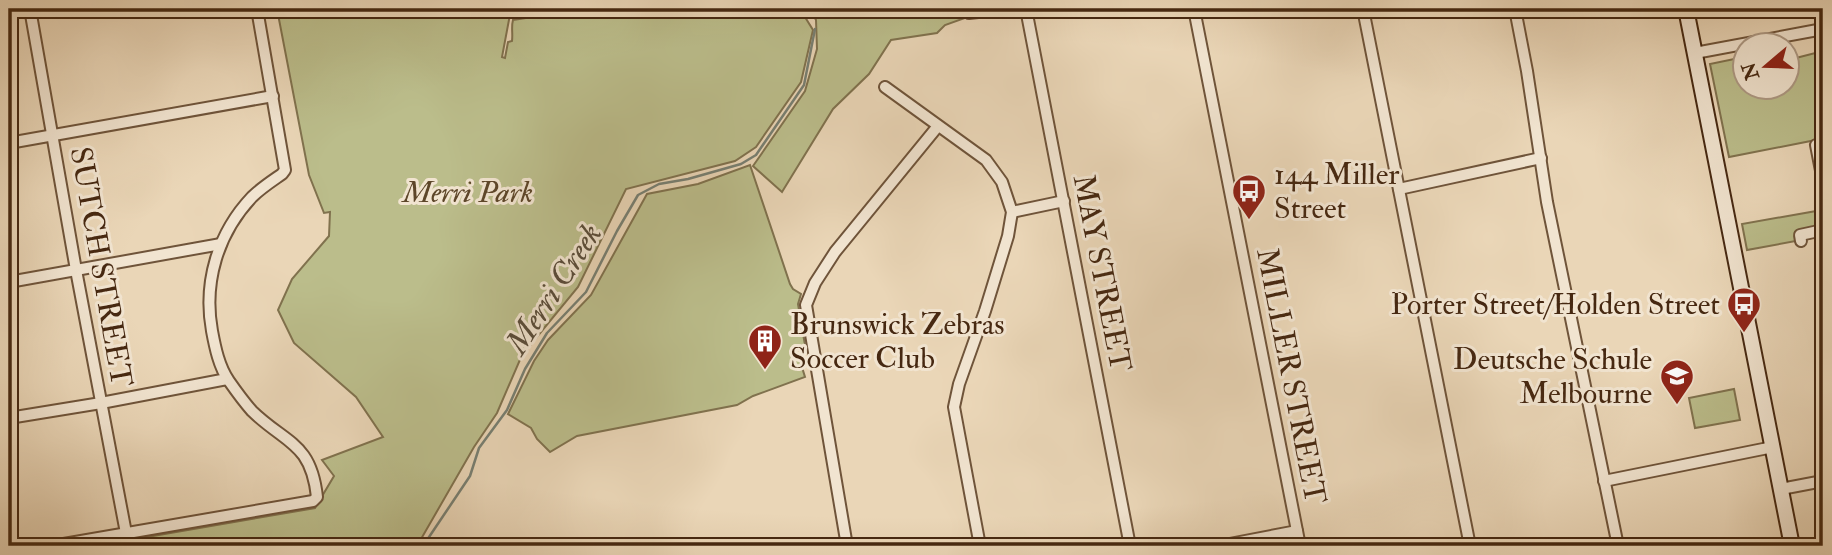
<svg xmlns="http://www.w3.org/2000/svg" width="1832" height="555" viewBox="0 0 1832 555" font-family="'IM FELL Double Pica',serif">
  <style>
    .green { fill: #bbbd8b; stroke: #80724e; stroke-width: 2 }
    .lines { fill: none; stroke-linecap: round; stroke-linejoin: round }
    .stream { stroke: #777f72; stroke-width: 2.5 }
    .minor-casing { stroke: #6f543a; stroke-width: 14 }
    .secondary-casing { stroke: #462811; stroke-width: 18 }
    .minor { stroke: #f1e4d0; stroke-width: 10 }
    .secondary { stroke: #f1e4d0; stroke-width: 14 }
    .labels { text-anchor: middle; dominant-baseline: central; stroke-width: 6; stroke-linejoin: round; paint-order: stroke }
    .poi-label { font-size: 30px; fill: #462811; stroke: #f1e4d0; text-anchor: start }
    .park-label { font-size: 30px; font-style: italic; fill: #5d4629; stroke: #f1e4d0 }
    .street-label { font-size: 30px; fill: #462811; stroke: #f1e4d0 }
    .water-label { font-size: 32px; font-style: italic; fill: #5a4c3a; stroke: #f1e4d0 }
  </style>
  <rect width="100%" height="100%" fill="#ead6b7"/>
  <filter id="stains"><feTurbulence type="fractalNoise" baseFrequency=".00286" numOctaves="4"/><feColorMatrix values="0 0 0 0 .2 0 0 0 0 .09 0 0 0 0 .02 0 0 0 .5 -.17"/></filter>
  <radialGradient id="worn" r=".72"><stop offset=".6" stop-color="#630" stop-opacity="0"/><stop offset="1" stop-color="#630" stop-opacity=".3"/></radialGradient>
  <!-- green -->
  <g class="green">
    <path d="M277 9H511L502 57 505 58 508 42 512 41C513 33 511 27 513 20L584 9H800L813 30 801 82 756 147 735 161 626 189 578 287 522 355 497 413 474 447 417 546H95L315 508 334 476 322 460 383 437 356 397 294 343 278 310 292 279 329 236 330 212 324 213 309 175Z"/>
    <path d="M810 9H961L965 18 945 25 937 33 891 40 869 74 833 109 782 192 753 166 805 91 817 49 816 20Z"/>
    <path d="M1789 48 1792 59 1823 51V149L1821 139 1729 157 1710 64 1744 57V88H1786L1787 49Z"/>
    <path d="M750 165 790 284 793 289 801 294 798 304 805 345 794 349 800 361 805 377 753 396 737 405 577 436 550 452 537 439 531 428 508 414 534 361 548 340 591 295 647 194 698 184Z"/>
    <path d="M1822 210 1823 236 1747 250 1742 224Z"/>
    <path d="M1734 389 1740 420 1695 428 1689 398Z"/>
  </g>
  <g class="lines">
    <!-- stream -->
    <path class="stream" d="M423 546 470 476 479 448 507 410 525 369 547 333 586 292 617 231 638 195 659 184 688 179 741 164 756 155 804 85 815 29"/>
    <!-- minor casing -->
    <g class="minor-casing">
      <g id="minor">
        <path d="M30 9 76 270 126 533"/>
        <path d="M1026 9 1130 546"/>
        <path d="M1194 9 1300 546"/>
        <path d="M1363 9 1470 546"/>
        <path d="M1515 9 1527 71 1547 202 1618 546"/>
        <path d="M969 13 1006 9"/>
        <path d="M1695 53 1823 29"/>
        <path d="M885 87 986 160 1002 182 1012 212 1008 236 985 311 959 384 954 407 980 546"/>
        <path d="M9 143 273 96"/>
        <path d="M1816 145 1823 181"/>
        <path d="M1399 189 1541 158"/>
        <path d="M1012 212 1064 201"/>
        <path d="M1801 241 1800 235 1823 230"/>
        <path d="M9 282 221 244"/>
        <path d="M9 418 101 403 227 379"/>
        <path d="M1604 481 1773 447"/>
        <path d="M1781 489 1823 481"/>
        <path d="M52 546 313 501 317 497C311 442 286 444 252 411 244 402 236 391 229 381 219 367 215 347 212 331 203 282 218 233 252 197 261 188 272 181 282 174L285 170 257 9"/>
        <path d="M847 546 806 305 815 283 835 252 938 126"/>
        <path d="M1219 546 1297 531"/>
      </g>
    </g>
    <!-- secondary casing -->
    <g class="secondary-casing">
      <path id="secondary" d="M1686 9 1792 546"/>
    </g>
    <!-- minor -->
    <use href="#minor" class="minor"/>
    <!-- secondary -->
    <use href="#secondary" class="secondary"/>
  </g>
  <!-- icons -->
  <defs>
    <g id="bus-pin" transform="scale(1.75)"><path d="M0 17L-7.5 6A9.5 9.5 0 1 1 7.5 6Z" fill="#8f2418" stroke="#f1e4d0"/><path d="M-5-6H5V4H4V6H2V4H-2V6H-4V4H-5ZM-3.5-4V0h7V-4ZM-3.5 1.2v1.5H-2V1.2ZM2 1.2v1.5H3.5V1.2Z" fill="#fff"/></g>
    <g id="building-pin" transform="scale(1.75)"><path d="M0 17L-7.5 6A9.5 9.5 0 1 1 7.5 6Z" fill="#8f2418" stroke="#f1e4d0"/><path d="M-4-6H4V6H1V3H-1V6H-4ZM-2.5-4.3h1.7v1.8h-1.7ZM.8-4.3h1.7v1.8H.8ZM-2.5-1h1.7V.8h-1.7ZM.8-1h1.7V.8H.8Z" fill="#fff"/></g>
    <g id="school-pin" transform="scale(1.75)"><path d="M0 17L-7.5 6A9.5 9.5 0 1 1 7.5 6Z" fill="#8f2418" stroke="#f1e4d0"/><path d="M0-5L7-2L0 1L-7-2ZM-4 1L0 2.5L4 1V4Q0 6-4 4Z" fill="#fff"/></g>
  </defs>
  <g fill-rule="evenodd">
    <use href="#bus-pin" x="1249" y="191"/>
    <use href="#bus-pin" x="1744" y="304"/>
    <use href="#building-pin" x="765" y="341"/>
    <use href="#school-pin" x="1677" y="376"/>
  </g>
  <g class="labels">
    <!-- poi labels -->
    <g class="poi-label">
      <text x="1274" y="174">144 Miller<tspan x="1274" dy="34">Street</tspan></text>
      <text x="1720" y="304" text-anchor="end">Porter Street/Holden Street</text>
      <text x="790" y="324">Brunswick Zebras<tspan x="790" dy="34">Soccer Club</tspan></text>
      <text x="1652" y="359" text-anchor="end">Deutsche Schule<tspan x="1652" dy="34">Melbourne</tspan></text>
    </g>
    <!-- park labels -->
    <g class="park-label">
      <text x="468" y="192">Merri Park</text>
    </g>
    <!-- street labels -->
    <g class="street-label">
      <text transform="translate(101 267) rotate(80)">SUTCH STREET</text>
      <text transform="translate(1102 273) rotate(79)">MAY STREET</text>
      <text transform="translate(1291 376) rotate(79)">MILLER STREET</text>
    </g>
    <!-- water labels -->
    <g class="water-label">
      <text transform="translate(554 289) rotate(-57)">Merri Creek</text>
    </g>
  </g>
  <!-- margin -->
  <rect width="1832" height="555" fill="none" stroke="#ead6b7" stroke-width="35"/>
  <rect x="10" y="10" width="1811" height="534" fill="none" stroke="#462811" stroke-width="3.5"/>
  <rect x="18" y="18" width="1797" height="520" fill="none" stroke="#462811" stroke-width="2"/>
  <!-- north arrow -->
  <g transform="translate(1766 66) rotate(251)"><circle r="33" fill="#f1e4d0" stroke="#ad9984" stroke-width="2"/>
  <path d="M0-5L12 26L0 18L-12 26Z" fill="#8f2418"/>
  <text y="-10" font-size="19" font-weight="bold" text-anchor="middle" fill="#462811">N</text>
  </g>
  <rect width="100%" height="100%" filter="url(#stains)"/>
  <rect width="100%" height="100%" fill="url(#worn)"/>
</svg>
